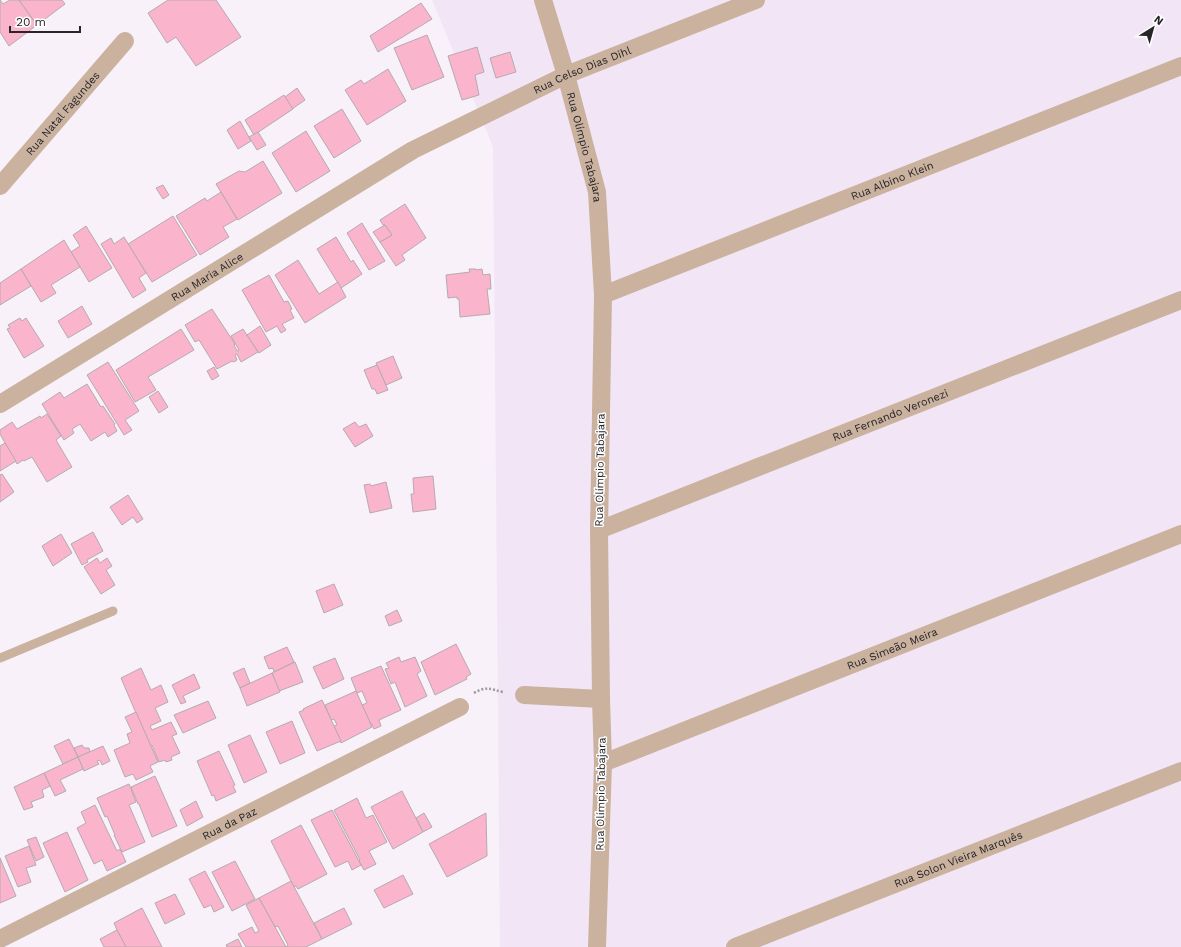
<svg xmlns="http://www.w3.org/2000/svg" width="1181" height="947" viewBox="0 0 1181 947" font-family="'Work Sans',sans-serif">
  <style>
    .built { fill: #f2e6f6 }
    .building { fill: #fab4cc; stroke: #b6aaae }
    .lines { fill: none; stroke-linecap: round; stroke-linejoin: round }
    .path { stroke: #9f9aa0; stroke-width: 2.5; stroke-dasharray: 2 2; stroke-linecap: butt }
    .lane { stroke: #cab29f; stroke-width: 9 }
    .street { stroke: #cab29f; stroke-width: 18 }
    .labels { text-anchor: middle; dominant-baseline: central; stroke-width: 3; stroke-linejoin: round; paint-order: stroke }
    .street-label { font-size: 11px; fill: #272528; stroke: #fff }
  </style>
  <rect width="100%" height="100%" fill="#f8f1fa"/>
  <!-- built -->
  <path class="built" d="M432 0H1181V947H500L493 147Z"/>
  <!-- building -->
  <g class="building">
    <path d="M0 0 3 4 10 0H19L37 25 9 46 0 32Z"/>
    <path d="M19 0H62L65 4 37 25Z"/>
    <path d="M168 0H216L241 37 196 66 176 37 167 43 148 13Z"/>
    <path d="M421 3 432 19 378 52 370 36Z"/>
    <path d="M427 35 444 77 412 90 394 48Z"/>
    <path d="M477 47 484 72 475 75 479 95 462 100 448 56Z"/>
    <path d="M510 52 516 72 496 78 490 58Z"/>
    <path d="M388 69 406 101 367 125 345 90 361 80 364 84Z"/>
    <path d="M297 88 305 100 292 109 285 97Z"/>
    <path d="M284 95 293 109 254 135 245 120Z"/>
    <path d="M342 109 361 141 334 158 314 126Z"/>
    <path d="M240 121 251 141 238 149 227 130Z"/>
    <path d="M306 131 330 171 296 192 272 153Z"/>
    <path d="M258 132 266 145 257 150 249 137Z"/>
    <path d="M263 161 282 193 238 220 216 184 239 171 245 172Z"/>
    <path d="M163 185 169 195 163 199 156 188Z"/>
    <path d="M221 192 237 219 223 227 229 237 200 255 176 216 205 198 207 201Z"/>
    <path d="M405 204 426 238 402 255 405 260 396 266 380 242 392 235 385 225H383L380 220Z"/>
    <path d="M173 216 197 255 152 282 128 244Z"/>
    <path d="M362 223 385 261 369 270 347 233Z"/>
    <path d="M385 225 392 235 380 242 373 232Z"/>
    <path d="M86 226 112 268 89 282 71 252 80 246 73 235Z"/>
    <path d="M124 237 146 273 139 278 146 290 133 298 101 244 111 238 114 244Z"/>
    <path d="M336 237 351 262 353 260 362 274 341 288 317 249Z"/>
    <path d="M64 240 80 267 51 285 56 293 41 302 21 269Z"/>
    <path d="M298 260 319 294 338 282 346 297 305 323 275 275Z"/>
    <path d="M21 269 31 286 0 305V283Z"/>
    <path d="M469 269H476V270L482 269 483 275 490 274 491 289H487L490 314 460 317 459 299H457V297L448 298 446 275 470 272Z"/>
    <path d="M269 275 284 302 288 301 292 309 290 310 294 318 282 324 286 330 281 333 277 326 266 332 242 290Z"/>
    <path d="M82 306 92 324 68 338 58 321Z"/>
    <path d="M212 309 235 344 234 345 237 351 239 350 231 336 243 329 258 352 241 362 237 354 235 355 237 360 234 362 232 361 217 369 199 340 195 342 185 325Z"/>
    <path d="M20 318 22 321 26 318 44 346 24 358 7 329 10 328 8 325Z"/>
    <path d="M260 326 271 345 259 353 247 335Z"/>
    <path d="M181 329 194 350 148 377 156 390 135 402 116 370Z"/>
    <path d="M393 356 402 378 386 385 376 363Z"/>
    <path d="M108 362 139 411 125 420 132 430 124 435 87 375Z"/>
    <path d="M377 365 388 390 377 394 375 389H372L364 370Z"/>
    <path d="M214 367 219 376 212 380 207 371Z"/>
    <path d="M87 384 101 407 103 406 115 424 114 425 117 431 108 437 105 432 91 441 80 424 72 429 74 433 64 440 42 404 60 392 64 398Z"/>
    <path d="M158 391 168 407 159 413 149 397Z"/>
    <path d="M47 414 61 436 56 440 72 467 47 482 32 457 24 461 23 460 17 464 0 434V430L12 422 17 429 40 416 41 418Z"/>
    <path d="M355 422 359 427 366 424 373 436 355 447 343 429Z"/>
    <path d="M5 443 16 461 0 471V446Z"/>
    <path d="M2 474 14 492 0 502V475Z"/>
    <path d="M433 476 436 509 413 512 411 494H414L413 478Z"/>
    <path d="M386 482 392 508 370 513 364 485 370 484 371 486Z"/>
    <path d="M128 495 143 519 137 523 133 517 122 525 110 507Z"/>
    <path d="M93 532 103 551 87 560 88 562 82 565 71 544Z"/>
    <path d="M61 534 72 553 53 566 42 546Z"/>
    <path d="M97 558 100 563 107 558 112 566 106 570 115 585 101 594 84 567Z"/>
    <path d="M334 584 343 605 324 613 316 591Z"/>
    <path d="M397 610 402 621 389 626 385 616Z"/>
    <path d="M456 644 471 674 466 677 467 679 435 695 421 662Z"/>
    <path d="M287 647 294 662 274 672 273 668 269 669 264 657Z"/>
    <path d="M399 657 401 662 415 657 421 671 417 674 427 696 405 707 395 682 391 684 385 669 389 668 386 663Z"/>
    <path d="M335 658 344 679 323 689 313 667Z"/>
    <path d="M295 662 303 682 279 691 272 673Z"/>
    <path d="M381 666 401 710 379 720 381 726 374 729 371 723H370L362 705 367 703 362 691 357 693 351 678Z"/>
    <path d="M141 668 151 690 161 685 168 702 155 708 161 721 150 726 152 730 171 722 177 734 172 736 180 753 171 757 172 760 166 762 165 760 159 762 152 745 150 746 121 678Z"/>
    <path d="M244 668 250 683 240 688 233 673Z"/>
    <path d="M272 673 280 692 247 706 240 688Z"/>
    <path d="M194 674 200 688 183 696 186 702 181 704 172 685Z"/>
    <path d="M356 691 372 727 341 743 334 726 337 725 334 719 331 720 325 705Z"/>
    <path d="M322 700 341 741 317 751 299 712 304 710 303 709Z"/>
    <path d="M208 701 216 718 183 733 174 715Z"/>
    <path d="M136 712 158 762 150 766 153 772 136 780 133 774 125 777 114 750 130 743 127 734 132 732 125 717Z"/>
    <path d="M292 721 305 753 280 764 266 732Z"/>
    <path d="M250 735 267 772 244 783 228 745Z"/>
    <path d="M69 739 78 757 63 764 54 746Z"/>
    <path d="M82 745 84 748H89L90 752 78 757 74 748Z"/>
    <path d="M103 746 110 761 102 765 100 760 97 761 99 764 84 771 78 757Z"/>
    <path d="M219 751 235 785 233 786 236 792 216 801 214 795 212 796 197 761Z"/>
    <path d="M78 757 83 769 60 780 66 791 55 796 44 773Z"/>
    <path d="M44 773 50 786 42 790 44 797 31 802 33 807 24 810 14 787Z"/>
    <path d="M155 776 177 826 152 837 139 804H138L131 787Z"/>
    <path d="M129 784 136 802 129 805 145 842 122 852 114 835H115L107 816 105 817 97 798Z"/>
    <path d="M402 791 423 832 393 849 371 807Z"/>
    <path d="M357 798 366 818 373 815 387 842 369 851 376 864 364 870 359 861 360 860 334 810Z"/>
    <path d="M196 801 203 817 187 826 180 810Z"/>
    <path d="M95 805 117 851 120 849 126 862 107 871 102 860 94 864 77 828 86 823 81 812Z"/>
    <path d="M332 810 361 865 352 870 348 861 335 867 311 820Z"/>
    <path d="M424 813 432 827 423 832 416 818Z"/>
    <path d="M486 813 487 856 447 877 429 844Z"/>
    <path d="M301 825 327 874 298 889 296 886 294 887 271 841Z"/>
    <path d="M67 832 88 880 65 892 43 843Z"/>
    <path d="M36 837 44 857 36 861 27 840Z"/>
    <path d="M29 846 36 865 26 868 31 882 18 887 5 856Z"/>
    <path d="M0 858 16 896 0 903Z"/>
    <path d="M235 861 255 899 232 911 212 872Z"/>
    <path d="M205 871 224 907 214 912 211 905 204 908 189 879Z"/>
    <path d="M403 875 413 894 384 908 374 890Z"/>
    <path d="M291 881 322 939 306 947H286L288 945 278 926 275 927 259 898Z"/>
    <path d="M175 894 185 914 165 924 155 903Z"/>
    <path d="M259 898 275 927 286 947H246L238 934 252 927 255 933 259 931 246 905Z"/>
    <path d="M142 908 162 947H126L117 930 114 923Z"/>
    <path d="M344 908 352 924 322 939 314 923Z"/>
    <path d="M117 930 126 947H104L100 939Z"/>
    <path d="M238 939 242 947H227L226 945Z"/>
  </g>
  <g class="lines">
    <!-- path -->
    <path class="path" d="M474 693C486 686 490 689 503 692"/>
    <!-- lane -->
    <path class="lane" d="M0 658 113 611"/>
    <!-- street -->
    <g class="street">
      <path id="s1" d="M543 0 566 75 597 192 603 295 599 530 601 699 603 763 597 947"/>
      <path id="s2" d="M0 186 125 41"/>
      <path id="s3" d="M603 295 1181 66"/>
      <path id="s4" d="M0 404 413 150 566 75 756 0"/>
      <path id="s5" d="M599 530 1181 300"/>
      <path d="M524 695 601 699"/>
      <path id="s6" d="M603 763 1181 534"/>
      <path id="s7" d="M0 939 460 707"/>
      <path id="s8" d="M735 947 1181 771"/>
    </g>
  </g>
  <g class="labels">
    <!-- street labels -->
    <g class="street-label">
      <text stroke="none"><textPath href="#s4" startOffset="672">Rua Celso Dias Dihl</textPath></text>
      <text stroke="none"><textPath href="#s2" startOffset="96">Rua Natal Fagundes</textPath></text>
      <text stroke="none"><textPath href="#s1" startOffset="153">Rua Olímpio Tabajara</textPath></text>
      <text stroke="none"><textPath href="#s3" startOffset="311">Rua Albino Klein</textPath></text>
      <text stroke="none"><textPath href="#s4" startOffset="243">Rua Maria Alice</textPath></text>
      <text stroke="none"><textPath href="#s5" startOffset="313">Rua Fernando Veronezi</textPath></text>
      <text transform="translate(600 470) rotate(-89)">Rua Olímpio Tabajara</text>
      <text stroke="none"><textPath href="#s6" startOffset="311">Rua Simeão Meira</textPath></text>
      <text transform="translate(601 794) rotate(-89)">Rua Olímpio Tabajara</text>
      <text stroke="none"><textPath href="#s7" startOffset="257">Rua da Paz</textPath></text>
      <text stroke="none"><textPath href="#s8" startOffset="240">Rua Solon Vieira Marquês</textPath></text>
    </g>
  </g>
  <!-- north arrow -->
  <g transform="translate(1153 28) rotate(37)" stroke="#ffffff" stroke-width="3" paint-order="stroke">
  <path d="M0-3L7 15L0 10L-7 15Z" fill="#272528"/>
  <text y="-6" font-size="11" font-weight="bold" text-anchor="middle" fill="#272528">N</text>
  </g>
  <!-- scale -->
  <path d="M10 26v6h70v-6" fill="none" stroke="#272528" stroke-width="2"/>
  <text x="16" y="26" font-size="12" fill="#272528" stroke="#ffffff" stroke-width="3" paint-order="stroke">20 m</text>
</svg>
